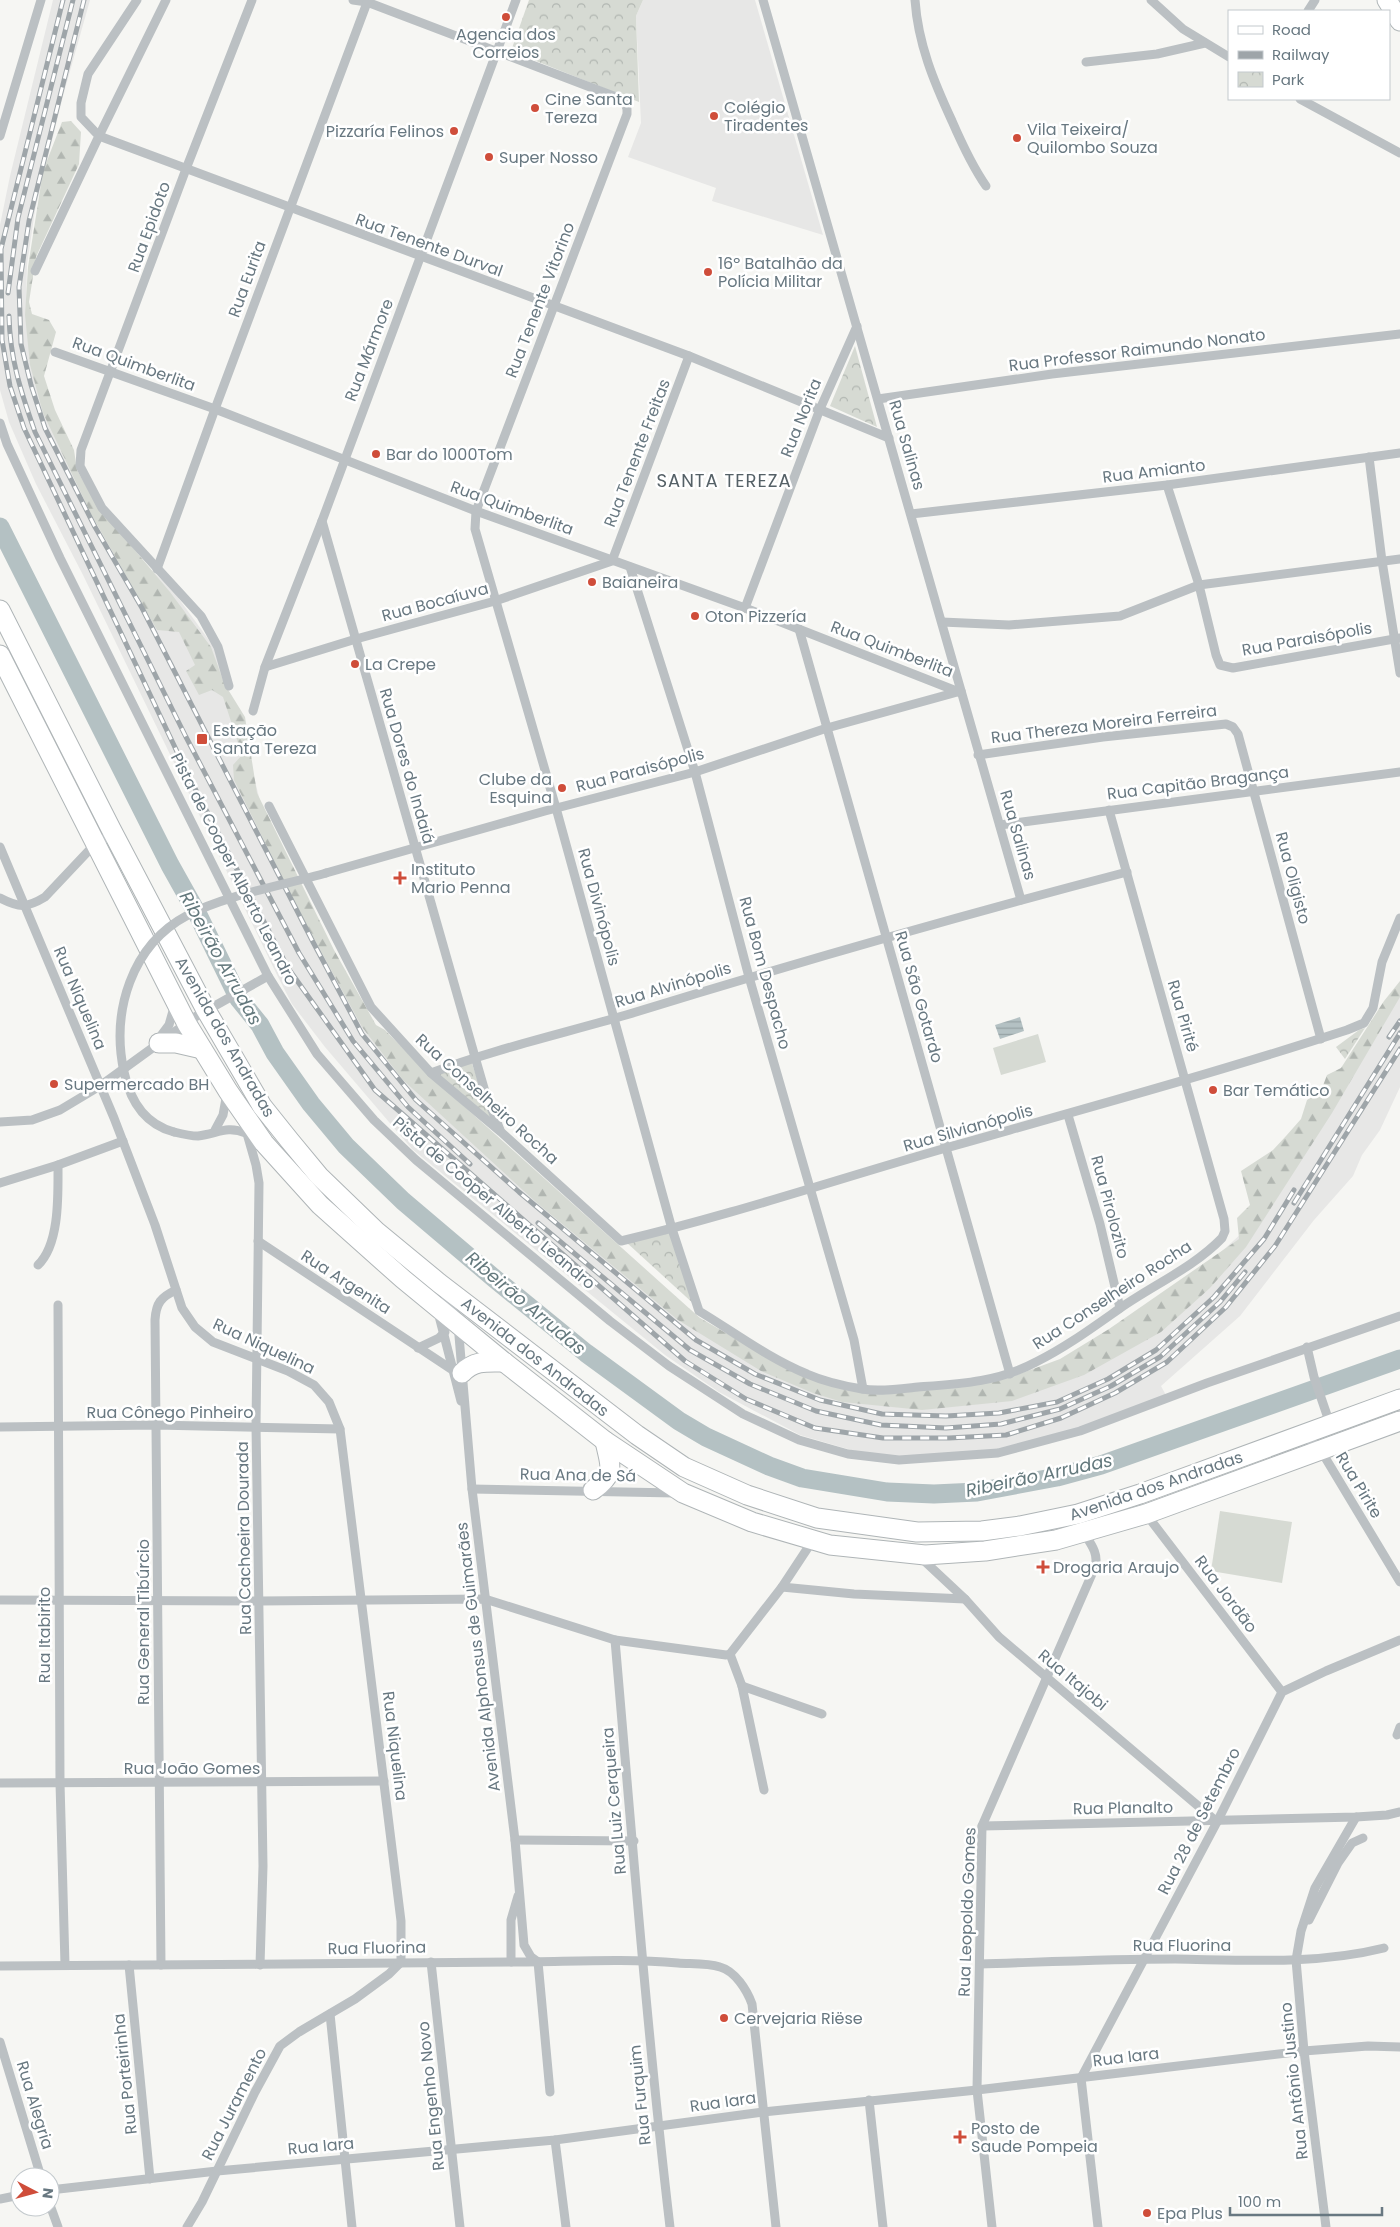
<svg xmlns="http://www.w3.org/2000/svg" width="1400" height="2227" viewBox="0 0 1400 2227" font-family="Poppins,sans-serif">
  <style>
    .built { fill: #e7e7e6 }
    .forest { fill: url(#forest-firs) }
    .park { fill: url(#park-crowns) }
    .pitch { fill: #d6dad3 }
    .water { fill: url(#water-rules) }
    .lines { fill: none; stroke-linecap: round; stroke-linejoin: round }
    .river { stroke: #b4c1c3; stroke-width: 19 }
    .major-casing { stroke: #afb5b7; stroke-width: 21 }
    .minor { stroke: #bbc0c3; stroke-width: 9 }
    .major { stroke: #fff; stroke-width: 19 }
    .rail-casing { stroke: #9ea5a9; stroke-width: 5 }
    .rail { stroke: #fff; stroke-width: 3; stroke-dasharray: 9; stroke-linecap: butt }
    .minor-bridge { stroke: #bbc0c3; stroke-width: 9 }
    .poi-dot { fill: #cf4d3a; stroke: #fff; stroke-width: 2 }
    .labels { text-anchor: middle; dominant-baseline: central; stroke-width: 5; stroke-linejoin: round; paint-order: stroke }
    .poi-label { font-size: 16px; fill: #687881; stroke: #fff; text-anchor: start }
    .street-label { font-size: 16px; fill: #687881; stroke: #fff }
    .neighbourhood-label { font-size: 18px; letter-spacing: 1px; fill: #556167; stroke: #fff }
    .water-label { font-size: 18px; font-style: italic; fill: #64797d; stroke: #fff }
  </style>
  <defs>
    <pattern id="forest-firs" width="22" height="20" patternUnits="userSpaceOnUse" patternTransform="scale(1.25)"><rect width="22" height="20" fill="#d6dad3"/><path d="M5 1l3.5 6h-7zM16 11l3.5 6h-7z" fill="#b1b6b1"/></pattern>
    <pattern id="park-crowns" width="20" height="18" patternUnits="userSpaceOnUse" patternTransform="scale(1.25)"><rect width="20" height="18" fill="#d6dad3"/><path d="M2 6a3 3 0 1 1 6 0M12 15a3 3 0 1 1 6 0" fill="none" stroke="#b1b6b1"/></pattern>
    <pattern id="water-rules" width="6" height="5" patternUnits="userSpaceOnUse" patternTransform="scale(1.25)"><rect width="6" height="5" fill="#b4c1c3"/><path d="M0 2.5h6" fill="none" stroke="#96a2a4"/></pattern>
  </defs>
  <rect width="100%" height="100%" fill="#f6f6f3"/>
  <!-- built -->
  <g class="built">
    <path d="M53 0H90L63 96 35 210 27 265 26 307 41 372 75 472 99 518 174 592 214 647 249 757 260 801 316 917 375 1028 626 1270 785 1373 908 1399 1070 1362 1209 1263 1243 1232 1287 1149 1317 1103 1400 988V1087L1380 1130 1362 1155 1353 1176 1314 1220 1240 1316 1161 1386 1168 1399 1012 1449 914 1460 858 1452 800 1435 719 1392 665 1355 412 1149 325 1047 292 1004 278 977 83 575 36 484 9 422 0 390V225L10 176Z"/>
    <path d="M643 0H755L823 235 712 201 716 188 628 157 641 123 636 16Z"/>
  </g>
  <!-- forest -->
  <path class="forest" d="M71 121 81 132 79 164 36 257 29 302 32 314 49 320 56 332 44 376 55 410 74 450 77 470 96 504 170 592 211 647 224 683 245 717 257 793 334 950 376 1025 385 1030 428 1074 700 1318 764 1355 862 1391 1006 1379 1060 1359 1109 1329 1239 1239 1237 1218 1250 1205 1241 1171 1273 1150 1286 1136 1301 1119 1307 1100 1321 1091 1327 1075 1341 1068 1384 1001 1400 981V997L1332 1113 1246 1247 1210 1288 1161 1332 1084 1375 1012 1401 922 1410 842 1402 813 1393 761 1371 678 1320 537 1203 403 1080 362 1027 298 909 234 780 233 765 242 755 223 697 212 690 199 695 186 671 195 665 179 632 157 630 91 514 43 413 30 365 25 315 28 267 43 171 62 122Z"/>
  <!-- park -->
  <g class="park">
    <path d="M529 0H643L636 16 639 102 511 51Z"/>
    <path d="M855 346 877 427 830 406Z"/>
    <path d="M1365 1028 1345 1059 1336 1047 1359 1030Z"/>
    <path d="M471 1061 494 1125 437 1073Z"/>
    <path d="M671 1232 696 1306 626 1242Z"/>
  </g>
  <!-- pitch -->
  <g class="pitch">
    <path d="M1038 1034 1046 1062 1001 1075 993 1048Z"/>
    <path d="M1220 1511 1292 1522 1282 1583 1211 1571Z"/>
  </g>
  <!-- water -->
  <path class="water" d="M1020 1017 1024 1031 1000 1039 995 1025Z"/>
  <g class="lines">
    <!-- river -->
    <path class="river" d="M0 527 170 865 198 915 239 999 260 1025 275 1053 311 1104 346 1146 403 1201 495 1279 586 1353 679 1421 706 1437 769 1466 802 1478 887 1492 934 1494 977 1492 1057 1477 1101 1465 1400 1359"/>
    <!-- major casing -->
    <g class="major-casing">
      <g id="major">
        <path d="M1387 0 1400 21"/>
        <path d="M0 610 111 829 206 1010 262 1106 290 1141 319 1176 376 1231 439 1283 637 1435 684 1467 747 1495 817 1518 917 1532 982 1531 1020 1526 1078 1514 1140 1494 1400 1399"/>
        <path d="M0 655 187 1024 228 1091 264 1143 320 1205 403 1279 504 1362 605 1441 683 1493 752 1522 830 1545 925 1555 985 1551 1056 1540 1146 1514 1400 1421"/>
        <path d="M159 1043H176L202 1049"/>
        <path d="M462 1373C475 1360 487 1362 504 1362"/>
        <path d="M593 1490C617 1472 610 1467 605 1441"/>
      </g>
    </g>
    <!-- minor -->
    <g class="minor">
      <path d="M166 0 99 136 689 356 889 438"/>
      <path d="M353 0 367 2 624 100 627 109V114L476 511 475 529 556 808 672 1229 699 1311C734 1332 768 1358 807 1374 823 1381 844 1386 862 1389 880 1392 900 1389 918 1387 959 1384 999 1382 1036 1362 1066 1347 1092 1328 1119 1309 1153 1285 1193 1268 1222 1238L1225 1231 1224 1219 1109 810"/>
      <path d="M763 0 1021 900"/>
      <path d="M915 0C918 44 934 82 952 121 962 144 972 166 986 186"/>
      <path d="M1151 0 1183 29 1229 57"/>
      <path d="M1308 11 1315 0"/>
      <path d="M1086 62 1157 54 1205 43"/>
      <path d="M1300 99 1400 153"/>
      <path d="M0 136 41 0"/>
      <path d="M35 271 99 136 81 117V103L88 74 137 0"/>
      <path d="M55 352 215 409 476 511 745 608 959 692"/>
      <path d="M878 399 1052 374 1400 334"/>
      <path d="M0 423 7 444 60 558 268 976 317 1054 374 1120 416 1160 610 1321 669 1366 743 1414 799 1440 848 1454 899 1460 998 1453 1080 1431 1207 1383 1400 1316"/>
      <path d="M1369 457 1382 561 1400 673"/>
      <path d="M1167 485 1199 585 1216 655 1220 665 1233 668 1400 638"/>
      <path d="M911 514 1167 485 1400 453"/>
      <path d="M322 521 475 1057 486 1095 500 1130"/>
      <path d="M630 567 695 772 749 977 854 1340 863 1389"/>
      <path d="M157 569 215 409 368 0"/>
      <path d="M745 608 820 409 857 326"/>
      <path d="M942 622 1009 625 1120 616 1199 585 1400 559"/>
      <path d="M799 629 1010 1374"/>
      <path d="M265 667 356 639 495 601 612 561 689 356"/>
      <path d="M229 686 218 647 201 616 102 508 80 466 81 450 186 169 252 0"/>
      <path d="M253 711 265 667 322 521 516 0"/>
      <path d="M978 755 1103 737 1226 724 1233 727 1238 734 1321 1039"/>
      <path d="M269 806 371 1007 431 1073 501 1132 621 1241C731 1215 838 1179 946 1148 1080 1110 1215 1073 1347 1030L1364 1023 1373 1008 1382 962 1400 918"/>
      <path d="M1000 825 1400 772"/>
      <path d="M0 847 114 1118 155 1225 182 1308 195 1327 213 1342 288 1371 314 1385 329 1402 340 1429 401 1921V1962"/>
      <path d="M326 873 545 811 695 772 827 728 961 691"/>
      <path d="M0 898C19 908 27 908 45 897L95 844 113 834"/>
      <path d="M157 1041 169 1025 175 1004"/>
      <path d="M431 1073C495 1049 561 1034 626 1015 792 964 959 916 1127 872"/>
      <path d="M1068 1115 1100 1224 1120 1308"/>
      <path d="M0 1122 32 1120 60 1110 100 1086 195 1017 268 976"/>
      <path d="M244 1123 256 1165 259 1183 256 1426 263 1866 260 1965"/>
      <path d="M215 1130 223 1115 227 1093"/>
      <path d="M174 1132C182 1134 190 1136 198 1136 217 1134 226 1125 246 1133"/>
      <path d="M0 1183 58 1165 123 1141"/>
      <path d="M258 1241 451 1369"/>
      <path d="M38 1265C60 1244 58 1194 58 1165"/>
      <path d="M445 1294 458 1324 472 1489 515 1840 524 1945 531 1957 538 1962"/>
      <path d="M58 1305 60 1783 65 1965"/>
      <path d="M438 1312 461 1401"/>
      <path d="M1307 1347 1314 1377 1330 1424"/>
      <path d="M418 1348 439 1338 445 1332"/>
      <path d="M0 1427 156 1425 340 1429"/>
      <path d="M1303 1434 1320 1449 1400 1582"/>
      <path d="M472 1489 675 1493"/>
      <path d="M1146 1514 1282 1692"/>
      <path d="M919 1556 965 1599 999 1637 1217 1822"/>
      <path d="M782 1587 854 1594 965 1599"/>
      <path d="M0 1600 260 1601 485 1599 615 1640 726 1655 730 1654 782 1587 813 1540"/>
      <path d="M615 1640C632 1836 647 2032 670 2227"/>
      <path d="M730 1654 742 1686 764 1790"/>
      <path d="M742 1686 822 1714"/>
      <path d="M1397 1735 1400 1727"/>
      <path d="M0 1783 384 1781"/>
      <path d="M982 1826 1356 1817 1387 1815 1400 1812"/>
      <path d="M515 1840 634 1841"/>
      <path d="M1309 1920 1338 1863 1352 1843 1363 1838"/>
      <path d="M431 1962 460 2227"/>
      <path d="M511 1962V1920L518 1896"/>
      <path d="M538 1962 550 2092"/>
      <path d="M980 1964C1045 1962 1110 1959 1175 1959 1244 1960 1316 1965 1384 1948"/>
      <path d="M129 1965 150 2179"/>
      <path d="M161 1965 155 1320C156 1303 161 1297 176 1290"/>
      <path d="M0 1966C170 1965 341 1964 511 1962 567 1962 622 1958 678 1963 691 1964 707 1963 720 1967 735 1971 747 1990 752 2004L776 2227"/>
      <path d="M330 2014 352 2227"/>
      <path d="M0 2042 41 2177"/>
      <path d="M869 2100 883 2227"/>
      <path d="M555 2140 566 2227"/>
      <path d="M50 2190 217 2171 555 2140 763 2112 977 2090 1304 2051 1368 2046 1400 2047"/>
      <path d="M0 2199 20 2195"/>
      <path d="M50 2205 58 2227"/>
      <path d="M187 2227 202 2202 255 2092 280 2046 299 2032 355 1999 389 1974 401 1962"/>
      <path d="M992 2227 977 2090 982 1826 1095 1567C1099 1554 1091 1544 1084 1533"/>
      <path d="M1098 2227 1081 2078 1217 1822 1282 1692 1326 1671 1400 1640"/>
      <path d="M1326 2227 1304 2051 1296 1960 1301 1931 1315 1888 1356 1817"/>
    </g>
    <!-- major -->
    <use href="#major" class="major"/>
    <!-- rail casing -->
    <g class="rail-casing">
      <g id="rail">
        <path d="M63 0 1 249 2 340 10 386 24 428 189 777 288 968 375 1090 685 1361 746 1399 815 1428 883 1438H949L1006 1435 1061 1418 1115 1393 1167 1362 1226 1307 1275 1246 1400 1049"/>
        <path d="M84 0 29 221 19 287 21 344 31 385 45 428 95 527 142 608 313 942 362 1034 416 1100 519 1192 696 1340 755 1374 820 1400 882 1414 946 1416 999 1413 1057 1402 1108 1379 1156 1350 1214 1297 1264 1239 1294 1190"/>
        <path d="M8 293 18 218 73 0"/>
        <path d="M9 316C10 359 21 392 35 432L186 737 299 953 353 1041 408 1107 470 1164"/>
        <path d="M1389 1037 1400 1021"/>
        <path d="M1294 1203 1400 1033"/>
        <path d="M538 1223 690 1350 750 1384 816 1411 881 1425 946 1428 1001 1424 1060 1409 1111 1386 1160 1357 1220 1302 1245 1272"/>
      </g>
    </g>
    <!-- rail -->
    <use href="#rail" class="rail"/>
    <!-- minor-bridge -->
    <path class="minor-bridge" d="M174 1132C144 1124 130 1100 124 1072 111 1012 131 945 188 915 226 895 284 885 326 873"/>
  </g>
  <!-- markers -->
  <g class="poi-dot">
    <circle cx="506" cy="17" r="5"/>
    <circle cx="535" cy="108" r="5"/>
    <circle cx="714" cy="116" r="5"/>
    <circle cx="454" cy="131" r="5"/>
    <circle cx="1017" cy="138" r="5"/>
    <circle cx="489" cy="157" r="5"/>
    <circle cx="708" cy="272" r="5"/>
    <circle cx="376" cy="454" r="5"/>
    <circle cx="592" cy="582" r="5"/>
    <circle cx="695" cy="616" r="5"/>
    <circle cx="355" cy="664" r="5"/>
    <rect x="196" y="733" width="12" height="12" rx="2.5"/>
    <circle cx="562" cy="788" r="5"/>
    <path d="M397.5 870.5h5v5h5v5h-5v5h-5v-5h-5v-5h5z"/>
    <circle cx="54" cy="1084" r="5"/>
    <circle cx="1213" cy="1090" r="5"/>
    <path d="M1040.5 1559.5h5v5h5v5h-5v5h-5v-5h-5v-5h5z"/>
    <circle cx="724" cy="2018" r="5"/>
    <path d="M957.5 2129.5h5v5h5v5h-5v5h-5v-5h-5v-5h5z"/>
    <circle cx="1147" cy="2213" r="5"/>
  </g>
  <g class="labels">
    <!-- poi labels -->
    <g class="poi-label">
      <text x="506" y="34" text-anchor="middle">Agencia dos<tspan x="506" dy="18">Correios</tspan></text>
      <text x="545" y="99">Cine Santa<tspan x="545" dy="18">Tereza</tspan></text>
      <text x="724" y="107">Colégio<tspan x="724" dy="18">Tiradentes</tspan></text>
      <text x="1027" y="129">Vila Teixeira/<tspan x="1027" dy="18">Quilombo Souza</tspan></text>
      <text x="444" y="131" text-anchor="end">Pizzaría Felinos</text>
      <text x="499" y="157">Super Nosso</text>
      <text x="718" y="263">16º Batalhão da<tspan x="718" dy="18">Polícia Militar</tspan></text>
      <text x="386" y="454">Bar do 1000Tom</text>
      <text x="602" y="582">Baianeira</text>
      <text x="705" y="616">Oton Pizzería</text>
      <text x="365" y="664">La Crepe</text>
      <text x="213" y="730">Estação<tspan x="213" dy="18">Santa Tereza</tspan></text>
      <text x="552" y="779" text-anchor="end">Clube da<tspan x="552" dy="18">Esquina</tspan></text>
      <text x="411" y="869">Instituto<tspan x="411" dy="18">Mario Penna</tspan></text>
      <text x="64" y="1084">Supermercado BH</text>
      <text x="1223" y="1090">Bar Temático</text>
      <text x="1053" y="1567">Drogaria Araujo</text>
      <text x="734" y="2018">Cervejaria Riëse</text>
      <text x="971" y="2128">Posto de<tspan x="971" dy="18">Saude Pompeia</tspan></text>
      <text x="1157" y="2213">Epa Plus</text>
    </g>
    <!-- street labels -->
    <g class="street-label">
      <text transform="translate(149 227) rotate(-70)">Rua Epidoto</text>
      <text transform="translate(429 245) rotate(20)">Rua Tenente Durval</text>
      <text transform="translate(247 279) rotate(-70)">Rua Eurita</text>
      <text transform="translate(540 300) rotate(-69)">Rua Tenente Vitorino</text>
      <text transform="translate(369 350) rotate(-69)">Rua Mármore</text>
      <text transform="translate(1137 350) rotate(-7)">Rua Professor Raimundo Nonato</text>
      <text transform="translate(134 364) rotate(20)">Rua Quimberlita</text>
      <text transform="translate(801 418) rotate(-68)">Rua Norita</text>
      <text transform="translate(907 445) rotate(74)">Rua Salinas</text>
      <text transform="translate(637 453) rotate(-69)">Rua Tenente Freitas</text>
      <text transform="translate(1154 471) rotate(-7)">Rua Amianto</text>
      <text transform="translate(512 508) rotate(20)">Rua Quimberlita</text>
      <text transform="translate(435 602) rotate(-15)">Rua Bocaíuva</text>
      <text transform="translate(1307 639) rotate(-10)">Rua Paraisópolis</text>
      <text transform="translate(892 649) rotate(21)">Rua Quimberlita</text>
      <text transform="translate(1104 724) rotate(-7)">Rua Thereza Moreira Ferreira</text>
      <text transform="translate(407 766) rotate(74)">Rua Dores do Indaiá</text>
      <text transform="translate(640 770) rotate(-15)">Rua Paraisópolis</text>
      <text transform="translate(1198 783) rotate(-7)">Rua Capitão Bragança</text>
      <text transform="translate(1018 835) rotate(74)">Rua Salinas</text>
      <text transform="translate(234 869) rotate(63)">Pista de Cooper Alberto Leandro</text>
      <text transform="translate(1293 878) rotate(75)">Rua Oligisto</text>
      <text transform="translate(599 907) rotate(75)">Rua Divinópolis</text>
      <text transform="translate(765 973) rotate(75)">Rua Bom Despacho</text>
      <text transform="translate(673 985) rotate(-17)">Rua Alvinópolis</text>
      <text transform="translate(919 997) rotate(74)">Rua São Gotardo</text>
      <text transform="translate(80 998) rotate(67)">Rua Niquelina</text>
      <text transform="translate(1183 1016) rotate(74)">Rua Pirité</text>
      <text transform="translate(225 1037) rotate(60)">Avenida dos Andradas</text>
      <text transform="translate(487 1099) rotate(42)">Rua Conselheiro Rocha</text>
      <text transform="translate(968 1128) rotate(-16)">Rua Silvianópolis</text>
      <text transform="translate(494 1203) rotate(40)">Pista de Cooper Alberto Leandro</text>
      <text transform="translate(1110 1207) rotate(75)">Rua Pirolozito</text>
      <text transform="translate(346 1282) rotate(33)">Rua Argenita</text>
      <text transform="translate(1112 1295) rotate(-33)">Rua Conselheiro Rocha</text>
      <text transform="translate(264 1346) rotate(25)">Rua Niquelina</text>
      <text transform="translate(535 1357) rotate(38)">Avenida dos Andradas</text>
      <text x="170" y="1412">Rua Cônego Pinheiro</text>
      <text transform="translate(578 1475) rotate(1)">Rua Ana de Sá</text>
      <text transform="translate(1359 1485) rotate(59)">Rua Pirite</text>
      <text transform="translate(1156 1486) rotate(-19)">Avenida dos Andradas</text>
      <text transform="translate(244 1538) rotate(-91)">Rua Cachoeira Dourada</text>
      <text transform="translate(1226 1594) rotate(53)">Rua Jordão</text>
      <text transform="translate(143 1622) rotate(-90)">Rua General Tibúrcio</text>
      <text transform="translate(44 1635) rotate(-90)">Rua Itabirito</text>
      <text transform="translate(478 1657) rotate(-97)">Avenida Alphonsus de Guimarães</text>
      <text transform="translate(1073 1680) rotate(40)">Rua Itajobi</text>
      <text transform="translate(395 1746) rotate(83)">Rua Niquelina</text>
      <text x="192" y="1768">Rua João Gomes</text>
      <text transform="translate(614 1801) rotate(-95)">Rua Luiz Cerqueira</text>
      <text transform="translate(1123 1808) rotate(-1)">Rua Planalto</text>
      <text transform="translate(1199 1821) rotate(-63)">Rua 28 de Setembro</text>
      <text transform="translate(967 1912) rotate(-88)">Rua Leopoldo Gomes</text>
      <text x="1182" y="1945">Rua Fluorina</text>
      <text transform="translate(377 1948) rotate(-1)">Rua Fluorina</text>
      <text transform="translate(1126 2057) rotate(-7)">Rua Iara</text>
      <text transform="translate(125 2074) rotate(-96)">Rua Porteirinha</text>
      <text transform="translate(1294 2081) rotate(-96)">Rua Antônio Justino</text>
      <text transform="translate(640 2095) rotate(-96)">Rua Furquim</text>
      <text transform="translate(431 2096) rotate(-96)">Rua Engenho Novo</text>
      <text transform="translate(723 2102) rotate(-8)">Rua Iara</text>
      <text transform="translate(234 2104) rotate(-63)">Rua Juramento</text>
      <text transform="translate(35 2105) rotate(73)">Rua Alegria</text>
      <text transform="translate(321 2146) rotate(-5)">Rua Iara</text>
    </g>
    <!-- neighbourhood labels -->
    <g class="neighbourhood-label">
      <text x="724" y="480">SANTA TEREZA</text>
    </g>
    <!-- water labels -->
    <g class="water-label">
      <text transform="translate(221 958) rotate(61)">Ribeirão Arrudas</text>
      <text transform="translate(526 1303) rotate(40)">Ribeirão Arrudas</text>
      <text transform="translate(1039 1475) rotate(-12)">Ribeirão Arrudas</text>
    </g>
  </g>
  <!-- legend -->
  <rect x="1228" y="10" width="162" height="90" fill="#ffffff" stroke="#c3c9cd"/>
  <rect x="1238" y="26" width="25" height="8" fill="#ffffff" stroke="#c3c9cd"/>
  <text x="1272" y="35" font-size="15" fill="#687881">Road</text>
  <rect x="1238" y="51" width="25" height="8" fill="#9ea5a9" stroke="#c3c9cd"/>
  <text x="1272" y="60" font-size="15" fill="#687881">Railway</text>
  <rect x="1238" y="72" width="25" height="15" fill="url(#park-crowns)" stroke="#c3c9cd"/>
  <text x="1272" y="85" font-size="15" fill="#687881">Park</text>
  <!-- north arrow -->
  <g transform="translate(35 2192) rotate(96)"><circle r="24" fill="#ffffff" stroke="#c3c9cd"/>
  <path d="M0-4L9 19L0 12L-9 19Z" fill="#cf4d3a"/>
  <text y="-8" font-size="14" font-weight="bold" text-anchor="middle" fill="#687881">N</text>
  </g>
  <!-- scale -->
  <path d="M1230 2207v8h152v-8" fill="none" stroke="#687881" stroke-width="2.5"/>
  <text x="1238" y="2207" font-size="15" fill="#687881" stroke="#ffffff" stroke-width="4" paint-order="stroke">100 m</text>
</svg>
